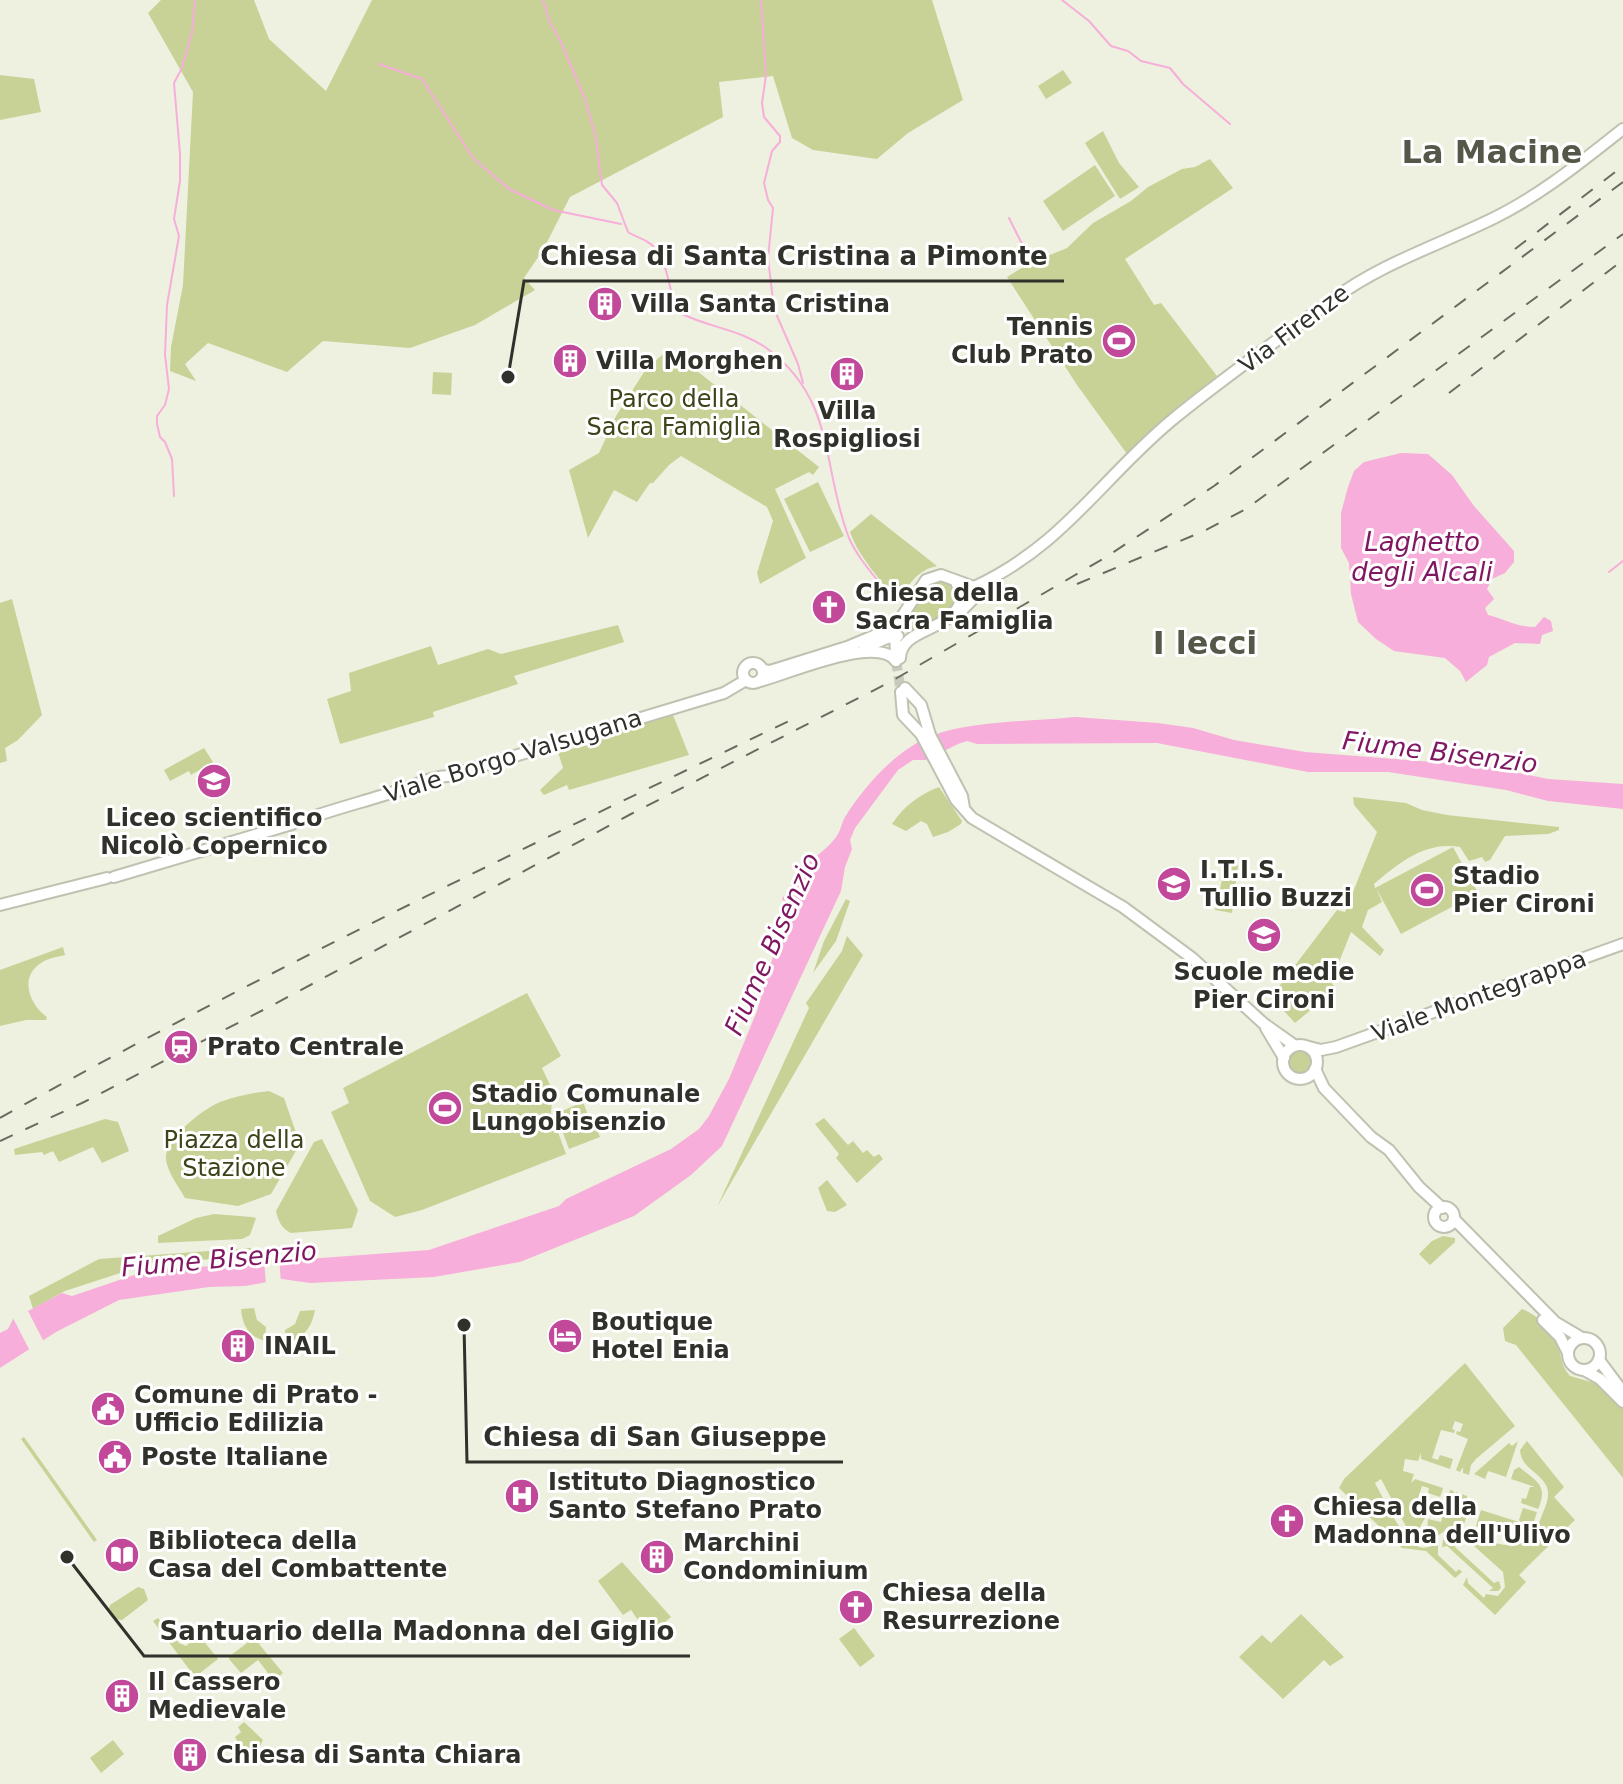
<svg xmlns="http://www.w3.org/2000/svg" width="1623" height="1784" viewBox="0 0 1623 1784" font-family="'DejaVu Sans',sans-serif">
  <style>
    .green { fill: #c8d297 }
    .water { fill: #f7aeda }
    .pier { fill: #eef1df }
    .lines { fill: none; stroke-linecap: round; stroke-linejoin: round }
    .stream { stroke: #f7aeda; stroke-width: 2 }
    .secondary-tunnel { stroke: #c8cbbb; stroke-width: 10; stroke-dasharray: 10 5; stroke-linecap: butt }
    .secondary-casing { stroke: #bec2b1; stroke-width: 14 }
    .secondary { stroke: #fff; stroke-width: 10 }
    .rail { stroke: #696b61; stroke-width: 2; stroke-dasharray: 14 14; stroke-linecap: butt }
    .labels { text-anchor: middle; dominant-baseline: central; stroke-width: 6; stroke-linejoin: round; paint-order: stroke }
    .poi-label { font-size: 24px; font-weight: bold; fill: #2f312a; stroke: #fff; text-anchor: start }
    .street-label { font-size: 24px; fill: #2f312a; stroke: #fff }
    .park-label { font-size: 24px; fill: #3d4319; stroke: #fff }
    .water-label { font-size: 26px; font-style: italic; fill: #7f1861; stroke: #fff }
    .district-label { font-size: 32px; font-weight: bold; fill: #555749; stroke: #fff }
    .leader { fill: none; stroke: #2f312a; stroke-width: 3 }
    .callout-dot { fill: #2f312a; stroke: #fff; stroke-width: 3 }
    .callout-label { font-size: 26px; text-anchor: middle; font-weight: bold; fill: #2f312a; stroke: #fff; stroke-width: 6; stroke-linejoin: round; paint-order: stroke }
  </style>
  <rect width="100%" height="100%" fill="#eef1df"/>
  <!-- green -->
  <g class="green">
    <path d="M161 0H254L269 39 326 91 372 0H932L963 100 908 133 877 159 813 150 792 138 773 76 719 82 723 117 570 197 543 250 524 278 535 290 475 325 410 348 323 341 287 372 208 343 185 364 196 381 170 371 171 347 183 285 193 92 148 13Z"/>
    <path d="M1063 70 1072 83 1046 99 1038 86Z"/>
    <path d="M0 75 34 79 41 112 0 120Z"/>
    <path d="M1103 131 1119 163 1139 187 1120 199 1085 143Z"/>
    <path d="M1210 159 1233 188 1125 259 1154 305 1161 303 1217 376 1167 416 1127 454 1077 385 1007 277 1030 263 1067 248 1093 223 1131 201 1148 187 1182 169 1195 167Z"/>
    <path d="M1095 165 1115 196 1063 231 1043 201Z"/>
    <path d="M669 349 819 467 813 475 809 472 775 489 806 558 760 584 757 573 773 521 767 507 681 456 669 465 653 483H650L637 502 614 490 588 538 569 470 599 453 616 416 646 369Z"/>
    <path d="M433 372 452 373 451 395 432 394Z"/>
    <path d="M818 482 844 536 810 552 784 499Z"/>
    <path d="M871 514 937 566C917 570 908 585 899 602H896C881 579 859 558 850 532Z"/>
    <path d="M941 579C989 596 920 634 897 632L929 583Z"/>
    <path d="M12 599 42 715 18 740 5 748 7 761 0 763V603Z"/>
    <path d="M618 625 624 642 514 676 518 684 433 712 434 717 340 744 327 699 351 691 349 673 431 646 438 665 488 649 501 654Z"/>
    <path d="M673 715 689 755 569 790 567 785 544 795 540 790 563 768 558 752 596 743 601 734Z"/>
    <path d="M204 748 213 762 191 775 189 771 170 781 164 770Z"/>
    <path d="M939 787 962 821 961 824 948 832 933 837 927 824 921 821 906 831 892 824C905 805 919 795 939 787Z"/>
    <path d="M1353 797 1406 803 1422 810 1447 815 1559 827V830L1548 834 1505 836 1490 860 1485 862 1482 857 1469 861 1460 847C1425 841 1399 863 1374 884L1375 888 1453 847 1478 893 1401 934 1376 888 1382 902 1368 910 1362 927 1384 950 1380 956 1351 932 1331 982 1336 989 1295 1023 1271 997 1337 910 1345 912 1377 832 1354 805Z"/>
    <path d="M1226 863 1238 865 1232 913 1215 910Z"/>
    <path d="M846 899 850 901 836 941 813 973 824 941Z"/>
    <path d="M847 936 863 955 717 1207 809 1008 806 1003 842 951Z"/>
    <path d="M63 947 65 955C57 957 48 958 41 963 19 977 29 1004 47 1017L46 1020H26L0 1026V970Z"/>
    <path d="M527 993 561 1056 542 1068 553 1091 551 1113 566 1154 422 1210 395 1217 370 1201 331 1112 349 1103 343 1088Z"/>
    <circle cx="1300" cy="1062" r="12"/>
    <path d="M269 1091 284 1098 300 1144 271 1194 238 1206 185 1198C179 1187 167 1172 166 1159 164 1139 203 1109 220 1102 236 1096 252 1093 269 1091Z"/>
    <path d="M583 1102 589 1117 561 1128 555 1114Z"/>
    <path d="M824 1118 848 1145 853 1141 863 1153 867 1150 874 1157 879 1154 883 1159 857 1183 836 1158 839 1154 815 1124Z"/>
    <path d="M105 1119 118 1122 129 1151 102 1163 93 1147 59 1162 53 1151 44 1155 42 1152 15 1155 14 1149Z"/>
    <path d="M594 1121 600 1137 569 1149 563 1133Z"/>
    <path d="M322 1139 358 1210 352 1228 291 1233C282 1229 278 1221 276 1211L314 1142Z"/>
    <path d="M827 1180 847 1205 835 1212 827 1211 818 1188Z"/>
    <path d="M214 1214 252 1217 256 1218 250 1235 242 1239 158 1243V1236L196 1218Z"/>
    <path d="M1443 1236 1455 1238V1242L1430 1265 1419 1254 1432 1241Z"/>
    <path d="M250 1248 261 1253V1256L151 1263 65 1291 33 1309 29 1296 99 1259Z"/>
    <path d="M254 1308 257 1320 266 1327 265 1341C249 1337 242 1325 241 1309Z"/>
    <path d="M1522 1309C1536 1314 1554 1331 1558 1346 1562 1358 1561 1366 1570 1376L1598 1384 1623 1408V1478L1516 1345 1505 1341 1503 1328Z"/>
    <path d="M315 1310C312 1327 303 1340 285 1343V1330L295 1324 300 1311Z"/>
    <path d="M1465 1363 1515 1426 1476 1459 1471 1465 1469 1475 1463 1473V1467L1460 1472 1456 1470 1468 1439 1456 1434 1457 1431 1460 1432 1463 1424 1455 1421 1452 1429 1455 1430 1454 1433 1441 1430 1432 1458 1438 1460 1440 1455 1453 1459 1450 1469 1421 1459V1453L1418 1461 1405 1459 1403 1471 1414 1474 1411 1483 1415 1479 1443 1488 1440 1497 1428 1493 1429 1488 1422 1486 1413 1514 1425 1518 1419 1529 1427 1531 1428 1519 1441 1522 1450 1490 1454 1491 1453 1496 1456 1492 1467 1496V1499L1472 1501 1464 1524C1445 1522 1439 1544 1419 1541L1411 1536 1381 1479 1375 1483C1383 1498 1404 1542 1419 1547 1427 1549 1432 1546 1438 1543V1555L1456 1572 1459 1569 1462 1572 1455 1578 1426 1551 1402 1548 1339 1488 1344 1479Z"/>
    <path d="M24 1437 97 1540 94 1542 21 1439Z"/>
    <path d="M1518 1441 1506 1477 1488 1471 1485 1479 1474 1474 1509 1443 1512 1446Z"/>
    <path d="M1527 1441 1564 1487 1554 1497 1575 1520 1519 1575 1526 1582 1495 1615 1463 1585 1467 1577 1468 1583 1484 1598 1486 1594 1498 1596 1505 1587 1503 1572 1464 1537 1462 1540 1460 1533 1468 1530 1475 1532 1472 1536C1506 1547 1528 1556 1542 1515 1546 1505 1551 1495 1546 1485 1538 1471 1521 1468 1520 1450Z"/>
    <path d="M1519 1467C1536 1481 1549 1485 1538 1509L1521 1503 1522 1498 1526 1499 1530 1487H1535L1511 1479 1514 1470Z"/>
    <path d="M1523 1508 1537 1512 1532 1527 1524 1537H1512L1476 1526 1481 1510 1522 1523 1519 1520Z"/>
    <path d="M1455 1528H1458L1454 1540 1458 1544 1455 1547 1494 1583 1499 1581 1501 1588 1498 1591H1489L1493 1588 1447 1546 1442 1547 1443 1540Z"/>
    <path d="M622 1562 671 1617 649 1636 631 1610 623 1615 598 1581Z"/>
    <path d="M138 1587 144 1589 148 1600 122 1620 116 1619 109 1609 110 1605Z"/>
    <path d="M1301 1614 1344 1657 1330 1666 1324 1660 1283 1699 1239 1657 1262 1635 1271 1643Z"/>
    <path d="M158 1618 179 1643 186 1646 199 1635 218 1659 195 1677 153 1621Z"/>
    <path d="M854 1628 875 1656 860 1667 839 1639Z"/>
    <path d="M256 1636 263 1640 259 1644 283 1673 274 1681 258 1660 241 1673 229 1659 230 1656Z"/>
    <path d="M244 1722 263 1740 251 1764 237 1759 239 1744 235 1737 241 1732 238 1727Z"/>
    <path d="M113 1740 124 1754 101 1773 90 1758Z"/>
  </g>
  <!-- water -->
  <g class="water">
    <path d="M1401 453 1428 454 1452 475 1474 506 1514 551V562L1505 573 1492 579 1487 589 1494 599 1485 608 1488 615C1505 619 1516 627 1535 627L1544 617 1551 621 1553 631 1542 635 1540 644 1515 643 1489 657 1487 665 1466 682 1460 671 1445 658 1394 651 1376 639 1358 622 1351 594 1349 563 1341 548V513L1348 487 1354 471 1364 462Z"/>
    <path d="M1075 717 1158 723 1193 728 1234 740 1305 752 1485 766 1548 779 1623 784V809L1548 801 1506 790 1388 772H1308L1157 743 977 744 967 741 958 744 926 760H913L898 770 855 828 850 840 852 849 845 867 841 891 722 1146 691 1175 634 1216 520 1262 434 1277 310 1283 282 1279 246 1286 209 1287 119 1300 56 1332 0 1368V1333L8 1329 13 1319 62 1293 72 1296 146 1271 429 1250 559 1206 566 1199 671 1149 699 1129 709 1116 729 1079 757 1011 788 906 782 899C789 889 796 877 803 868 814 856 829 849 838 834 841 829 842 822 845 817 865 785 898 748 934 735 971 721 1035 721 1075 717Z"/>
  </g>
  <!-- pier -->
  <g class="pier">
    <path d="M279 1256 281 1283 266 1286 264 1258Z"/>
    <path d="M28 1311 45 1344 31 1353 13 1318Z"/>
  </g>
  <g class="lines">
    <!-- stream -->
    <g class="stream">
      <path d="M543 0 550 23 560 40 585 99 596 138 602 185 617 203 628 232C634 236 641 238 646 241 670 254 667 291 678 312 708 328 742 329 769 350 836 401 822 469 849 538 859 561 880 582 895 603"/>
      <path d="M761 0 766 75 762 103 764 117 780 136V142L772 151 764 183 768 200 773 208 768 258 774 309 798 364 803 383"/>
      <path d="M1062 0 1089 21 1111 46 1128 51 1141 61 1170 68 1183 84 1230 124"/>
      <path d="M379 64 422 79 473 158 509 189 553 210 621 224"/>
      <path d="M1009 218 1028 256"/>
      <path d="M174 496 172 459 165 442 160 437 157 424V416L165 405 169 389 165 355 167 305 179 236 174 219 180 181V154L174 83 182 68 192 33 195 0"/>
      <path d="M1609 572 1623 561"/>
    </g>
    <!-- secondary-tunnel -->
    <path class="secondary-tunnel" d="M896 661 901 692"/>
    <!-- secondary casing -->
    <g class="secondary-casing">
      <g id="secondary">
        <path d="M958 614 989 583"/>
        <path d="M865 648 887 638 898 636"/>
        <path d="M900 658C901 626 954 633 962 597L956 582"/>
        <path d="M896 661 895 627 926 580 941 575 974 587C1063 546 1101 479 1172 420 1223 378 1279 339 1332 300 1382 263 1439 245 1494 218 1541 195 1582 161 1623 129"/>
        <circle cx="753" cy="673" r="10"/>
        <path d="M763 670 770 671 847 647 895 627"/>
        <path d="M760 681C788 674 877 634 896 661"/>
        <path d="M905 688 921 705 930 735 962 796 964 808"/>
        <path d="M901 692 903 715 921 734 956 800 972 818 1123 907 1192 958 1263 1023 1294 1045"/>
        <path d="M114 877 292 824 293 820 297 822C331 810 366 801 400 790 417 785 432 776 448 776L724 693 746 680"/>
        <path d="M0 905 107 878"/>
        <path d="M1266 1028 1284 1058"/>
        <circle cx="1300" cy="1062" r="17"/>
        <path d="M1309 1047 1321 1050 1336 1047 1623 944"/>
        <path d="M1315 1069 1324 1088 1371 1137 1389 1150 1419 1187 1442 1208"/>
        <circle cx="1444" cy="1217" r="10"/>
        <path d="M1454 1219 1555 1322 1582 1338"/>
        <path d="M1543 1320 1560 1337 1568 1353"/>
        <circle cx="1584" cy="1354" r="16"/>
        <path d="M1599 1360 1623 1392"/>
        <path d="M1584 1370 1600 1379 1623 1402"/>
      </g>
    </g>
    <!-- secondary -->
    <use href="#secondary" class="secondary"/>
    <!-- rail -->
    <g class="rail">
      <path d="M1515 249 1623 166"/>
      <path d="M1449 393 1623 260"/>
      <path d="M1077 584 1204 531 1246 509 1623 234"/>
      <path d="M0 1118C258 974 527 847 793 719"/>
      <path d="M0 1141 82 1103 269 1007 631 814 890 682 1103 559 1214 486 1623 182"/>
    </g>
  </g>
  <!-- icons -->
  <defs>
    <g id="building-disc" transform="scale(1.8)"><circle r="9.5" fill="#c2489a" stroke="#fff"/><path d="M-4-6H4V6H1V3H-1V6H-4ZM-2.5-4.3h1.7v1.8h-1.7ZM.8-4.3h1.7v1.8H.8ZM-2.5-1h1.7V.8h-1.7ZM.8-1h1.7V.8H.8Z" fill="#fff"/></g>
    <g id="stadium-disc" transform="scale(1.8)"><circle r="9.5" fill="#c2489a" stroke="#fff"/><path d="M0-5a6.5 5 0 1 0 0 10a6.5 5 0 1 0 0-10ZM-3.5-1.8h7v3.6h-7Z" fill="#fff"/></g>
    <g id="church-disc" transform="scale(1.8)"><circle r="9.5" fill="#c2489a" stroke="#fff"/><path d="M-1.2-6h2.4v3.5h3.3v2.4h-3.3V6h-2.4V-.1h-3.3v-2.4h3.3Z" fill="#fff"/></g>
    <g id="school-disc" transform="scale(1.8)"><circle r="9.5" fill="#c2489a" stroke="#fff"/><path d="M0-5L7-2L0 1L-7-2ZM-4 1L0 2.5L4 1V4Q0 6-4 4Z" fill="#fff"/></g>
    <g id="station-disc" transform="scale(1.8)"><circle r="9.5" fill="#c2489a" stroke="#fff"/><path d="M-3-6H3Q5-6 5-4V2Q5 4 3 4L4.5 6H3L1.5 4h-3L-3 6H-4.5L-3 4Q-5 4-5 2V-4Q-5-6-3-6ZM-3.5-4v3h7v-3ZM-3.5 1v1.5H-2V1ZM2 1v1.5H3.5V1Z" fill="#fff"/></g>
    <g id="hotel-disc" transform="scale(1.8)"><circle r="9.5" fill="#c2489a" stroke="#fff"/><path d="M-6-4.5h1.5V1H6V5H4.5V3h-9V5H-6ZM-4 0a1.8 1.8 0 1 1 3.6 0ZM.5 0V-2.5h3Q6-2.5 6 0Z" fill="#fff"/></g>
    <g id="civic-disc" transform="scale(1.8)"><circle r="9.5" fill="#c2489a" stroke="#fff"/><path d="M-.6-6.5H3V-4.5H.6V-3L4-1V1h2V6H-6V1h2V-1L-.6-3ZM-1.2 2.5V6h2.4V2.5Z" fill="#fff"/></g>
    <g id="hospital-disc" transform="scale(1.8)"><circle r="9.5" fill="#c2489a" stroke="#fff"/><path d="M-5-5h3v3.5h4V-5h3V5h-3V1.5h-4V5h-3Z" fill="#fff"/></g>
    <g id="library-disc" transform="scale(1.8)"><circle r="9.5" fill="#c2489a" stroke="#fff"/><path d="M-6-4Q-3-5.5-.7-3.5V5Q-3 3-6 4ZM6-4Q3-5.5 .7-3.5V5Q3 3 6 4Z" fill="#fff"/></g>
  </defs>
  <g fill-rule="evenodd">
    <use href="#building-disc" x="605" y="304"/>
    <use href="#stadium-disc" x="1119" y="341"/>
    <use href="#building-disc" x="570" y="361"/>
    <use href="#building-disc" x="847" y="374"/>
    <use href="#church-disc" x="829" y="607"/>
    <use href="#school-disc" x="214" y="781"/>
    <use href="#school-disc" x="1174" y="884"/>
    <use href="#stadium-disc" x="1427" y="890"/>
    <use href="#school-disc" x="1264" y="935"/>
    <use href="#station-disc" x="181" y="1047"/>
    <use href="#stadium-disc" x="445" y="1108"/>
    <use href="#hotel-disc" x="565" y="1336"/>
    <use href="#building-disc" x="238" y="1346"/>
    <use href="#civic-disc" x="108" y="1409"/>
    <use href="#civic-disc" x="115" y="1457"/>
    <use href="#hospital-disc" x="522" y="1496"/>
    <use href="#church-disc" x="1287" y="1521"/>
    <use href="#library-disc" x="122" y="1555"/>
    <use href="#building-disc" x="657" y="1557"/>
    <use href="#church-disc" x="856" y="1607"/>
    <use href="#building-disc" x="122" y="1696"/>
    <use href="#building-disc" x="190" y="1755"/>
  </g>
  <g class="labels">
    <!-- poi labels -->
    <g class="poi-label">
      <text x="631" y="304">Villa Santa Cristina</text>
      <text x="1093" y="327" text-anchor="end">Tennis<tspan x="1093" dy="28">Club Prato</tspan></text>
      <text x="596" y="361">Villa Morghen</text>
      <text x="847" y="411" text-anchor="middle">Villa<tspan x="847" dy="28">Rospigliosi</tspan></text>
      <text x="855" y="593">Chiesa della<tspan x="855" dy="28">Sacra Famiglia</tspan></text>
      <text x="214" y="818" text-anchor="middle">Liceo scientifico<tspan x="214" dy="28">Nicolò Copernico</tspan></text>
      <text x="1200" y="870">I.T.I.S.<tspan x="1200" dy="28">Tullio Buzzi</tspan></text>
      <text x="1453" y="876">Stadio<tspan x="1453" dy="28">Pier Cironi</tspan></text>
      <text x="1264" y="972" text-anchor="middle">Scuole medie<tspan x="1264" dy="28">Pier Cironi</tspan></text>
      <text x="207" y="1047">Prato Centrale</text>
      <text x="471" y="1094">Stadio Comunale<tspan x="471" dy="28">Lungobisenzio</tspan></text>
      <text x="591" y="1322">Boutique<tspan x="591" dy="28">Hotel Enia</tspan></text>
      <text x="264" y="1346">INAIL</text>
      <text x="134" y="1395">Comune di Prato -<tspan x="134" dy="28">Ufficio Edilizia</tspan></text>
      <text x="141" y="1457">Poste Italiane</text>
      <text x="548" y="1482">Istituto Diagnostico<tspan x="548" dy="28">Santo Stefano Prato</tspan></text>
      <text x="1313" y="1507">Chiesa della<tspan x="1313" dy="28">Madonna dell'Ulivo</tspan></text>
      <text x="148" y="1541">Biblioteca della<tspan x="148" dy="28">Casa del Combattente</tspan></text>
      <text x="683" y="1543">Marchini<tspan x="683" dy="28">Condominium</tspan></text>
      <text x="882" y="1593">Chiesa della<tspan x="882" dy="28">Resurrezione</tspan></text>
      <text x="148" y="1682">Il Cassero<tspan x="148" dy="28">Medievale</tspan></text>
      <text x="216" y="1755">Chiesa di Santa Chiara</text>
    </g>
    <!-- street labels -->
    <g class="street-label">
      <text transform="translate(1294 329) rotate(-37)">Via Firenze</text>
      <text transform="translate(513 756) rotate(-17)">Viale Borgo Valsugana</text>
      <text transform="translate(1479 996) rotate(-20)">Viale Montegrappa</text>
    </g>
    <!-- park labels -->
    <g class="park-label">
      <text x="674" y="399">Parco della<tspan x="674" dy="28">Sacra Famiglia</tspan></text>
      <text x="234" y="1140">Piazza della<tspan x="234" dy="28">Stazione</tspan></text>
    </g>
    <!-- water labels -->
    <g class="water-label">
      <text x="1422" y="542">Laghetto<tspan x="1422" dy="30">degli Alcali</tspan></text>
      <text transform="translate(1440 752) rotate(7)">Fiume Bisenzio</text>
      <text transform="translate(772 944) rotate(-66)">Fiume Bisenzio</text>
      <text transform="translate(219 1259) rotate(-5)">Fiume Bisenzio</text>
    </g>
    <!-- district labels -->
    <g class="district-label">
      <text x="1492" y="152">La Macine</text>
      <text x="1205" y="643">I lecci</text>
    </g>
  </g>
  <!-- callouts -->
  <path class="leader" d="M508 377L524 281H1064M464 1325L467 1462H843M67 1557L144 1656H690"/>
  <g class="callout-dot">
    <circle cx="508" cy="377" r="8"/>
    <circle cx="464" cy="1325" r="8"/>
    <circle cx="67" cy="1557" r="8"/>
  </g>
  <g class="callout-label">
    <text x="794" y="265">Chiesa di Santa Cristina a Pimonte</text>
    <text x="655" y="1446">Chiesa di San Giuseppe</text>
    <text x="417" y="1640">Santuario della Madonna del Giglio</text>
  </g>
</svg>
